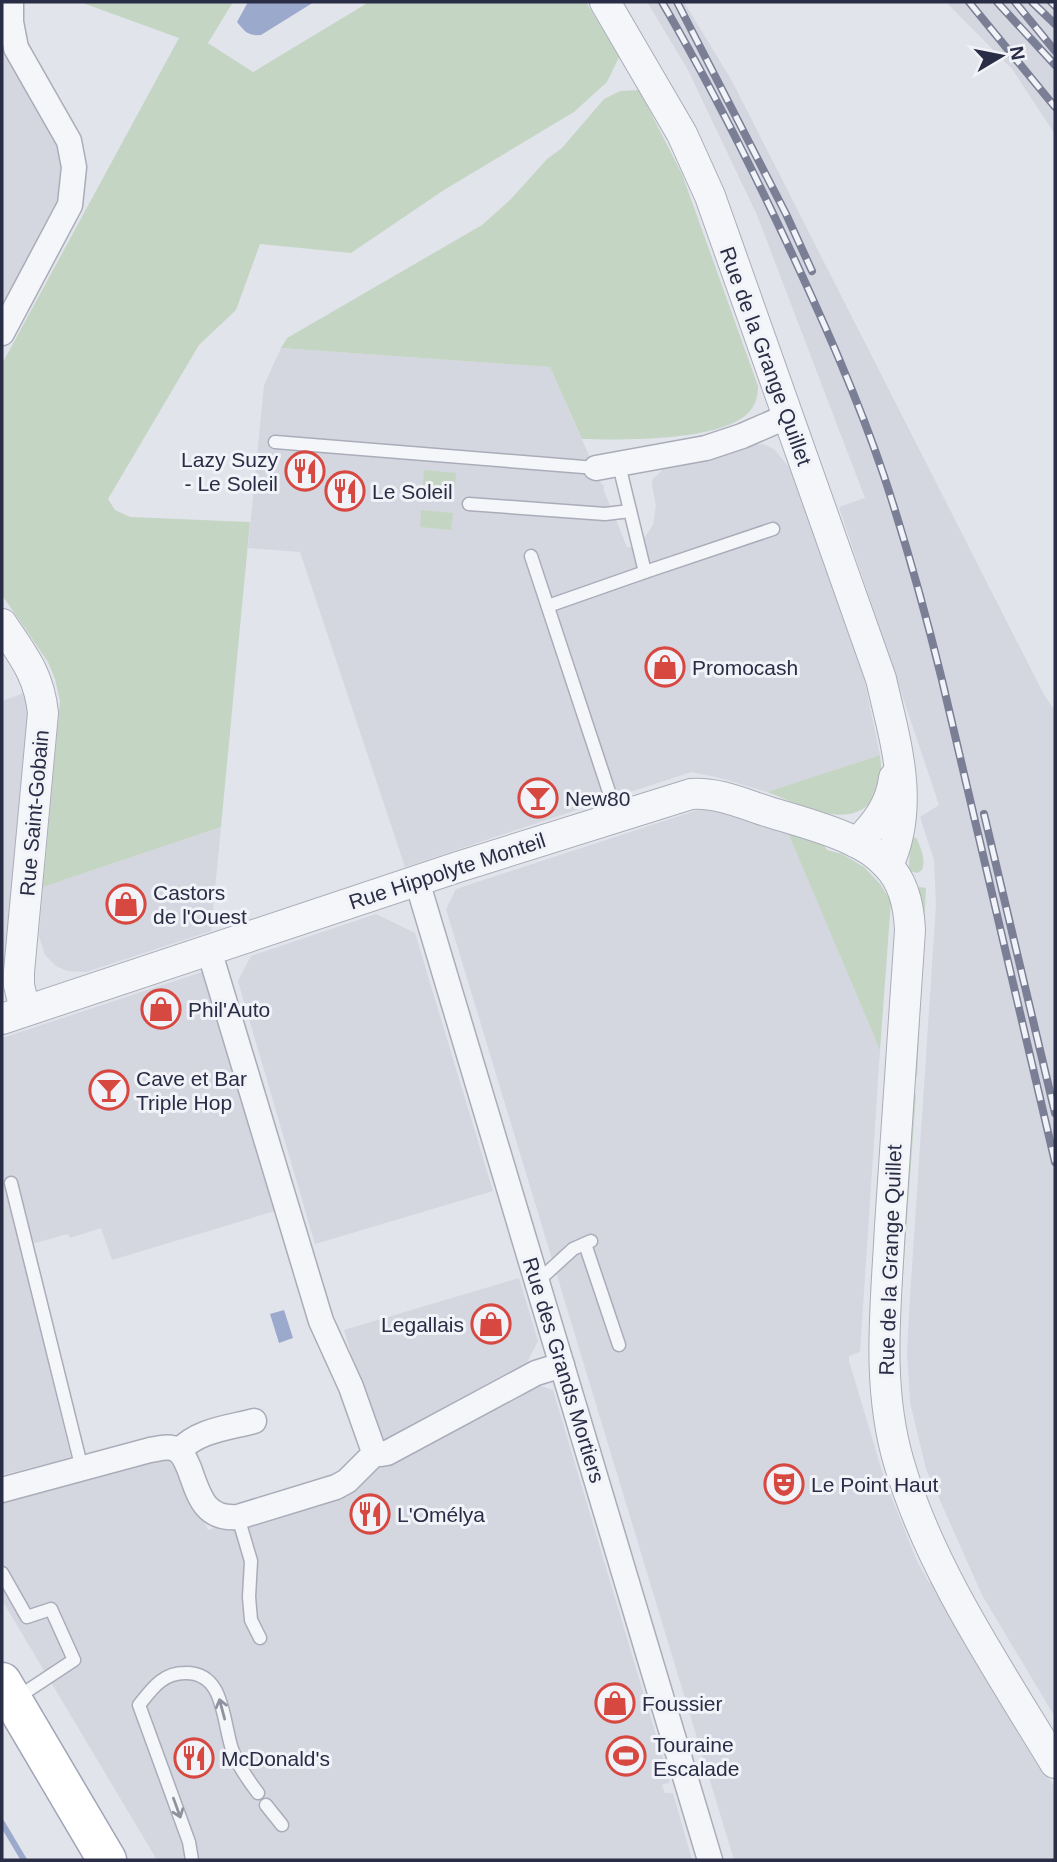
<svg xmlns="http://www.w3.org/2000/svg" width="1057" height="1862" viewBox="0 0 1057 1862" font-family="Arial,sans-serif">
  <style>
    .built { fill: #d4d6e0 }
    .green { fill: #c4d6c3 }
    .water { fill: #9ba9cd }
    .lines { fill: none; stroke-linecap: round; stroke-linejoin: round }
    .stream { stroke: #9ba9cd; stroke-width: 6 }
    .service-casing { stroke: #aaadb9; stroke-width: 15 }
    .minor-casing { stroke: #aaadb9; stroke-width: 27 }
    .tertiary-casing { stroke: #aaadb9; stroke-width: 32 }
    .primary-casing { stroke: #a0a5b8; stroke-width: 41 }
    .service { stroke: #f5f6f9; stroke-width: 12 }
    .minor { stroke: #f5f6f9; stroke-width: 24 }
    .tertiary { stroke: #f5f6f9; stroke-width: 30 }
    .primary { stroke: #fff; stroke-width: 38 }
    .rail-casing { stroke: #7a7f96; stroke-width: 8 }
    .rail { stroke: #f2f3f8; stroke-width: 5; stroke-dasharray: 16; stroke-linecap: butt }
    .oneway { stroke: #8f929f }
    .labels { text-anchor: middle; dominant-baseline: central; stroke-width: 6; stroke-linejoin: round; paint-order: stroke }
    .street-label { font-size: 21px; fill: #292d45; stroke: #f2f3f8 }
    .poi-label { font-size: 21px; fill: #292d45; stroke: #f2f3f8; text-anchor: start }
  </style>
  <rect width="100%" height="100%" fill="#e2e4eb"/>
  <!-- built -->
  <g class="built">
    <path d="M647 2H684L732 81 1043 693 1055 711V1717L982 1595 926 1469 910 1402 907 1353 910 1297 936 905 934 860 920 817 939 805 839 507 865 498 757 215 687 68Z"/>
    <path d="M946 2H1055V134L1012 69Z"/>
    <path d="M2 32 60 142 64 161 62 194 2 312Z"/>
    <path d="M281 348 550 367 602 485H604V491L627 547H633L642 541 653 525 656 506 652 485 653 479 669 464 709 459 752 445 763 444 774 449 789 467 861 664 880 755 767 792 716 777 691 772 405 867 300 552 248 548 264 385Z"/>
    <path d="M27 692 29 703 4 979 2 986V701Z"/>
    <path d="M707 807 743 816 788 833 880 1050 860 1352 849 1356V1361L884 1478 916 1559 929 1583 933 1582 945 1610H947L1055 1788V1860H734L446 909 456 889Z"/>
    <path d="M221 827 211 931 86 972 67 971 56 966 45 955 39 936 43 887Z"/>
    <path d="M376 914 415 933 493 1191 315 1244 238 981 251 956Z"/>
    <path d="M205 971 275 1211 112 1260 101 1228 70 1238 68 1234 31 1244 26 1226 16 1229 71 1458 2 1475V1038Z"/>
    <path d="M519 1278 538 1341 525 1366 379 1446 344 1330Z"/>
    <path d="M532 1383 553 1390 670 1782 662 1785 665 1793H673L692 1860H157L2 1600V1500L172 1452 208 1530 350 1484Z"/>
  </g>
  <!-- green -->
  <g class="green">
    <path d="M80 2H233L208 43 253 72 369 2H586L619 57 607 82 574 112 444 190 351 253 260 244 236 310 199 345 108 499 115 510 130 517 250 522 221 827 43 887 60 701 55 679 48 662 2 595V364L179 38Z"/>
    <path d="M639 90 682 174 758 386C758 395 756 404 750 411 724 442 620 440 582 439L550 367 281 348 287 338 482 225 511 199 547 159 562 148 604 99 620 91Z"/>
    <path d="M424 470 456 473 455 489 423 487Z"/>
    <path d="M421 510 453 513 451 530 420 527Z"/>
    <path d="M880 755C882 772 883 789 871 802 845 831 797 803 767 792Z"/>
    <path d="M788 833 824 845 827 850 842 854 864 867 880 884 891 901 880 1050Z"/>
    <path d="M910 835 917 839C921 849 926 859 922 870L917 873 909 871Z"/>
    <path d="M919 887 926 888 917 1076 910 1088 917 889Z"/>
    <path d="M916 1094 898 1345 909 1104Z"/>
  </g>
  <!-- water -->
  <g class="water">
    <path d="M248 2H314L261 35C248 36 245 32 237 22Z"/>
    <path d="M284 1310 293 1338 279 1343 270 1314Z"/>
  </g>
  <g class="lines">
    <!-- stream -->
    <path class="stream" d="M2 1823 24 1860"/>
    <!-- service casing -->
    <g class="service-casing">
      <g id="service">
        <path d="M275 442 596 468"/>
        <path d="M469 504 605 514 630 511"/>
        <path d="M531 556 617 816"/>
        <path d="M645 572 773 529"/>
        <path d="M548 606 645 572 619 465"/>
        <path d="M11 1183 82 1469"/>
        <path d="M585 1244 619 1345"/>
        <path d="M537 1282 573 1249 591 1241"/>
        <path d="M238 1517 251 1561 249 1597 251 1620 260 1638"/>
        <path d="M2 1573 27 1617 51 1609 74 1660 15 1699"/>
        <path d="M266 1805 282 1825"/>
        <path d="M192 1860 189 1842 139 1705C152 1689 162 1673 185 1673 226 1672 222 1723 233 1752 239 1767 248 1780 258 1793"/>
      </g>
    </g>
    <!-- minor casing -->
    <g class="minor-casing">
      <g id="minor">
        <path d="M2 333 70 205 74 167 69 141 16 48 11 22V2"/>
        <path d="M596 468 706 448 742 436 788 416"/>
        <path d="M417 881 710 1860"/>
        <path d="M209 950 321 1321 351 1387 373 1449 381 1454 387 1453 536 1373 562 1365"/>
        <path d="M179 1451C198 1430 228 1428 254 1421"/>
        <path d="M2 1490 150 1450C158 1449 169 1445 177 1450 184 1454 186 1462 189 1468 199 1495 204 1520 238 1517L336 1487 347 1481 376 1452"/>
      </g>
    </g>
    <!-- tertiary casing -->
    <g class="tertiary-casing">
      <g id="tertiary">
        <path d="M605 2 682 134 710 196 881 679C895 740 916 805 888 865"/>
        <path d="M2 624C23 656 39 674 43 713L19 972V985L25 1011"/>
        <path d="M857 843C876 824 891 805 894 778"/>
        <path d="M2 1019 458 867 691 794C718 792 744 804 769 812 795 820 822 827 847 838 861 844 877 853 887 865 904 882 909 907 910 930 903 1029 896 1128 890 1226 886 1306 876 1385 899 1463 930 1569 999 1670 1055 1763"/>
      </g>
    </g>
    <!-- primary casing -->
    <g class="primary-casing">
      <path id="primary" d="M2 1682 107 1860"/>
    </g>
    <!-- service -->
    <use href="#service" class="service"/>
    <!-- minor -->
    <use href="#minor" class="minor"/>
    <!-- tertiary -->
    <use href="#tertiary" class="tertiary"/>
    <!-- primary -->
    <use href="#primary" class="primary"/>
    <!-- rail casing -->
    <g class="rail-casing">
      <g id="rail">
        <path d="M662 2C707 79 748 160 786 241 822 318 857 396 884 476 906 543 925 611 942 680L1055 1162"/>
        <path d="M677 2 786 214 812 271"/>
        <path d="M969 2 1055 107"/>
        <path d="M997 2 1055 65"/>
        <path d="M1015 2 1055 51"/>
        <path d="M1032 2 1055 24"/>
        <path d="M1051 2 1055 6"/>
        <path d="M984 814 1055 1113"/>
      </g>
    </g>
    <!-- rail -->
    <use href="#rail" class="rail"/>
  </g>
  <!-- one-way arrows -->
  <defs><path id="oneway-shaft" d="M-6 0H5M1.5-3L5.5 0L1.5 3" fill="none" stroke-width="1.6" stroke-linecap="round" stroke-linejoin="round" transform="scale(1.75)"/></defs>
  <g class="oneway">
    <use href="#oneway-shaft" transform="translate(222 1709) rotate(-105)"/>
    <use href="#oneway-shaft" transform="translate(177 1808) rotate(70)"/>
  </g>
  <!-- icons -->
  <defs>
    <g id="restaurant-ring" transform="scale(2.0125)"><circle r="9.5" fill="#f2f3f8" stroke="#d74840" stroke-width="1.5"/><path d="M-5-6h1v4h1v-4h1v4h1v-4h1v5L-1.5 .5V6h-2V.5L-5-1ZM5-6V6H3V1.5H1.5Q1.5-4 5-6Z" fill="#d74840"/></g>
    <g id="shop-ring" transform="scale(2.0125)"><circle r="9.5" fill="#f2f3f8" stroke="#d74840" stroke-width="1.5"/><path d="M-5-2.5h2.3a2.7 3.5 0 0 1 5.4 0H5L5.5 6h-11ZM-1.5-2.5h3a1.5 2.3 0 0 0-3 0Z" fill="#d74840"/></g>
    <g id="bar-ring" transform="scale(2.0125)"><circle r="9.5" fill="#f2f3f8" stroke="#d74840" stroke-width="1.5"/><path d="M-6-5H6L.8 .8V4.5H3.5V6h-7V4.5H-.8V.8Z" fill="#d74840"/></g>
    <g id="theatre-ring" transform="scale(2.0125)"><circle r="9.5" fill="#f2f3f8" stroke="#d74840" stroke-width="1.5"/><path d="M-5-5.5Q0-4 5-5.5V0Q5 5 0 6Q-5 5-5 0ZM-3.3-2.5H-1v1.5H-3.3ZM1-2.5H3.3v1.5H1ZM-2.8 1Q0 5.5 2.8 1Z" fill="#d74840"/></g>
    <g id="stadium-ring" transform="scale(2.0125)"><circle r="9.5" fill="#f2f3f8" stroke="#d74840" stroke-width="1.5"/><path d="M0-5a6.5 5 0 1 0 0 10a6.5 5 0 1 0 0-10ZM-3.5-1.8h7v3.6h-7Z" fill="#d74840"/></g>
  </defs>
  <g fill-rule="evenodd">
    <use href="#restaurant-ring" x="305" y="471"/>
    <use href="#restaurant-ring" x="345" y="491"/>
    <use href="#shop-ring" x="665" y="667"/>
    <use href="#bar-ring" x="538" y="798"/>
    <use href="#shop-ring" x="126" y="904"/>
    <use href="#shop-ring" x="161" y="1009"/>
    <use href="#bar-ring" x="109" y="1090"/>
    <use href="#shop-ring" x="491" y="1324"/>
    <use href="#theatre-ring" x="784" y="1484"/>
    <use href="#restaurant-ring" x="370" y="1514"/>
    <use href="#shop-ring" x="615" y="1703"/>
    <use href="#stadium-ring" x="626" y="1756"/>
    <use href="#restaurant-ring" x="194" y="1758"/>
  </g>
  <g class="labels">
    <!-- street labels -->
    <g class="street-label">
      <text transform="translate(766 356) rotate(70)">Rue de la Grange Quillet</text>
      <text transform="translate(34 813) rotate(-85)">Rue Saint-Gobain</text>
      <text transform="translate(447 871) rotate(-18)">Rue Hippolyte Monteil</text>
      <text transform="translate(890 1260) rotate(-88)">Rue de la Grange Quillet</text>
      <text transform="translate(564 1370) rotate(73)">Rue des Grands Mortiers</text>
    </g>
    <!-- poi labels -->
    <g class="poi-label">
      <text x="278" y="459" text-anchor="end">Lazy Suzy<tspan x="278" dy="24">- Le Soleil</tspan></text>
      <text x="372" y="491">Le Soleil</text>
      <text x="692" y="667">Promocash</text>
      <text x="565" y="798">New80</text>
      <text x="153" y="892">Castors<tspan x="153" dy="24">de l'Ouest</tspan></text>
      <text x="188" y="1009">Phil'Auto</text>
      <text x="136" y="1078">Cave et Bar<tspan x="136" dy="24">Triple Hop</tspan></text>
      <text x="464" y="1324" text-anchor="end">Legallais</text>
      <text x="811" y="1484">Le Point Haut</text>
      <text x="397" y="1514">L'Omélya</text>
      <text x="642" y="1703">Foussier</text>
      <text x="653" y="1744">Touraine<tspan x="653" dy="24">Escalade</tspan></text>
      <text x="221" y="1758">McDonald's</text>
    </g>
  </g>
  <!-- border -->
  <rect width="1057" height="1862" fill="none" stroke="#292d45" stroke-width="7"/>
  <!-- north arrow -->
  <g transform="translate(1001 56) rotate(80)" stroke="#f2f3f8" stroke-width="5" paint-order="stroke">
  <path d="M0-5L12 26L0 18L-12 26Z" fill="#292d45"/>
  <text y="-10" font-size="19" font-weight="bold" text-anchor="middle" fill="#292d45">N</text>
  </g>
</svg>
